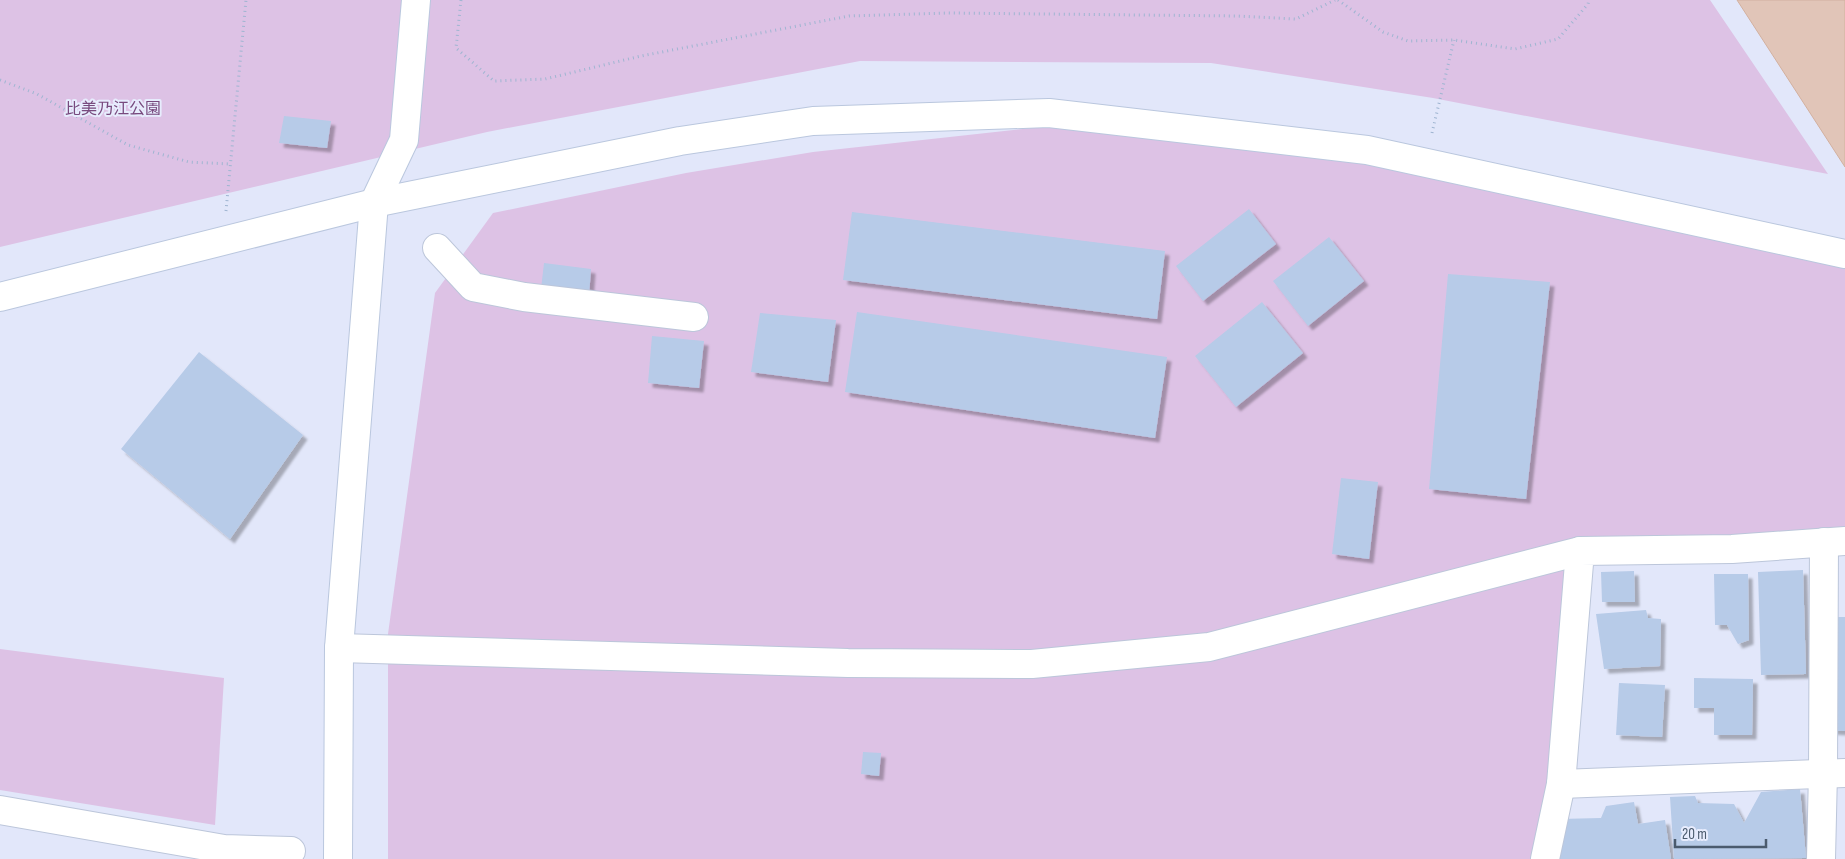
<svg xmlns="http://www.w3.org/2000/svg" width="1845" height="859" viewBox="0 0 1845 859" font-family="'Sofia Sans Condensed','Noto Sans JP',sans-serif">
  <style>
    .green { fill: #ddc2e5 }
    .water { fill: #e1c5b8; stroke: #d2b09f }
    .building { fill: #b7cbe8; filter: url(#shadow) }
    .lines { fill: none; stroke-linecap: round; stroke-linejoin: round }
    .street-casing { stroke: #bcc6da; stroke-width: 30 }
    .secondary-casing { stroke: #bac7de; stroke-width: 30 }
    .path { stroke: #9fb5d1; stroke-width: 3; stroke-dasharray: 1 4; stroke-linecap: butt }
    .street { stroke: #fff; stroke-width: 28 }
    .secondary { stroke: #fff; stroke-width: 28 }
    .labels { text-anchor: middle; dominant-baseline: central; stroke-width: 4; stroke-linejoin: round; paint-order: stroke }
    .park-label { font-size: 16px; fill: #784a7e; stroke: #e7ecfd }
  </style>
  <defs>
    <filter id="shadow"><feDropShadow dx="4.5" dy="4.5" stdDeviation="1" flood-color="#0004"/></filter>
  </defs>
  <rect width="100%" height="100%" fill="#e2e7fa"/>
  <!-- green -->
  <g class="green">
    <path d="M0 0H1710L1828 174 1433 98 1211 63 860 61 487 132 0 247Z"/>
    <path d="M1049 126 1368 164 1845 265V530L1732 537 1572 540 1552 785 1535 859H388V634L435 293 493 213 686 173 813 152Z"/>
    <path d="M0 649 224 678 215 825 0 790Z"/>
  </g>
  <!-- water -->
  <path class="water" d="M1737 0H1845V167Z"/>
  <!-- building -->
  <g class="building">
    <path d="M284 116 331 121 327 148 279 143Z"/>
    <path d="M1249 209 1276 244 1203 301 1176 266Z"/>
    <path d="M852 212 1165 251 1157 319 843 280Z"/>
    <path d="M1329 237 1364 281 1308 326 1273 281Z"/>
    <path d="M544 263 591 269 589 296 541 289Z"/>
    <path d="M1448 274 1550 282 1526 499 1429 489Z"/>
    <path d="M1262 302 1303 353 1236 407 1195 356Z"/>
    <path d="M857 312 1167 357 1155 438 845 392Z"/>
    <path d="M760 313 836 320 828 382 751 372Z"/>
    <path d="M652 336 704 341 699 388 648 383Z"/>
    <path d="M199 352 303 435 230 539 121 449Z"/>
    <path d="M1341 478 1378 482 1369 559 1332 554Z"/>
    <path d="M1803 570 1806 674 1761 675 1758 572Z"/>
    <path d="M1634 571 1635 602H1602L1601 572Z"/>
    <path d="M1714 574H1748L1749 640 1738 644 1727 625H1715Z"/>
    <path d="M1646 610 1648 618 1661 619 1660 666 1604 669 1596 614Z"/>
    <path d="M1834 617H1845V731L1828 730Z"/>
    <path d="M1694 678 1753 679 1752 735H1714V708H1694Z"/>
    <path d="M1619 683 1665 685 1662 737 1616 735Z"/>
    <path d="M863 752 881 753 879 776 861 774Z"/>
    <path d="M1800 789 1806 858 1674 859 1670 797 1695 796 1698 803 1734 804 1744 823 1761 792Z"/>
    <path d="M1634 802 1638 824 1665 820 1671 859H1560L1559 819 1601 818 1606 806Z"/>
  </g>
  <g class="lines">
    <!-- street casing -->
    <g class="street-casing">
      <g id="street">
        <path d="M437 248 473 287 524 297 694 317"/>
        <path d="M339 648 848 663 1032 664 1209 647 1580 551"/>
        <path d="M1561 784 1845 773"/>
        <path d="M0 810 224 849 291 851"/>
        <path d="M1545 859 1561 784 1580 551 1732 549 1845 541"/>
        <path d="M1821 859 1823 772 1824 542"/>
      </g>
    </g>
    <!-- secondary casing -->
    <g class="secondary-casing">
      <g id="secondary">
        <path d="M0 297 374 203 680 141 813 121 1049 113 1367 150 1845 254"/>
        <path d="M338 859 339 648 374 203 404 140 416 0"/>
      </g>
    </g>
    <!-- path -->
    <g class="path">
      <path d="M461 0 456 48 494 81 545 79 641 56 849 16 948 13 1237 16 1296 19 1335 0"/>
      <path d="M1338 0 1383 32 1408 41 1454 40 1515 49 1558 39 1588 4 1589 0"/>
      <path d="M0 80 37 94 128 145 189 162 230 164"/>
      <path d="M1432 133 1454 40"/>
      <path d="M226 211 246 0"/>
    </g>
    <!-- street -->
    <use href="#street" class="street"/>
    <!-- secondary -->
    <use href="#secondary" class="secondary"/>
  </g>
  <g class="labels">
    <!-- park labels -->
    <g class="park-label">
      <text x="113" y="109">比美乃江公園</text>
    </g>
  </g>
  <!-- scale -->
  <path d="M1675 839v8h91v-8" fill="none" stroke="#4b5b6e" stroke-width="2.5"/>
  <text x="1682" y="839" font-size="15" fill="#4b5b6e" stroke="#e7ecfd" stroke-width="4" paint-order="stroke">20 m</text>
</svg>
